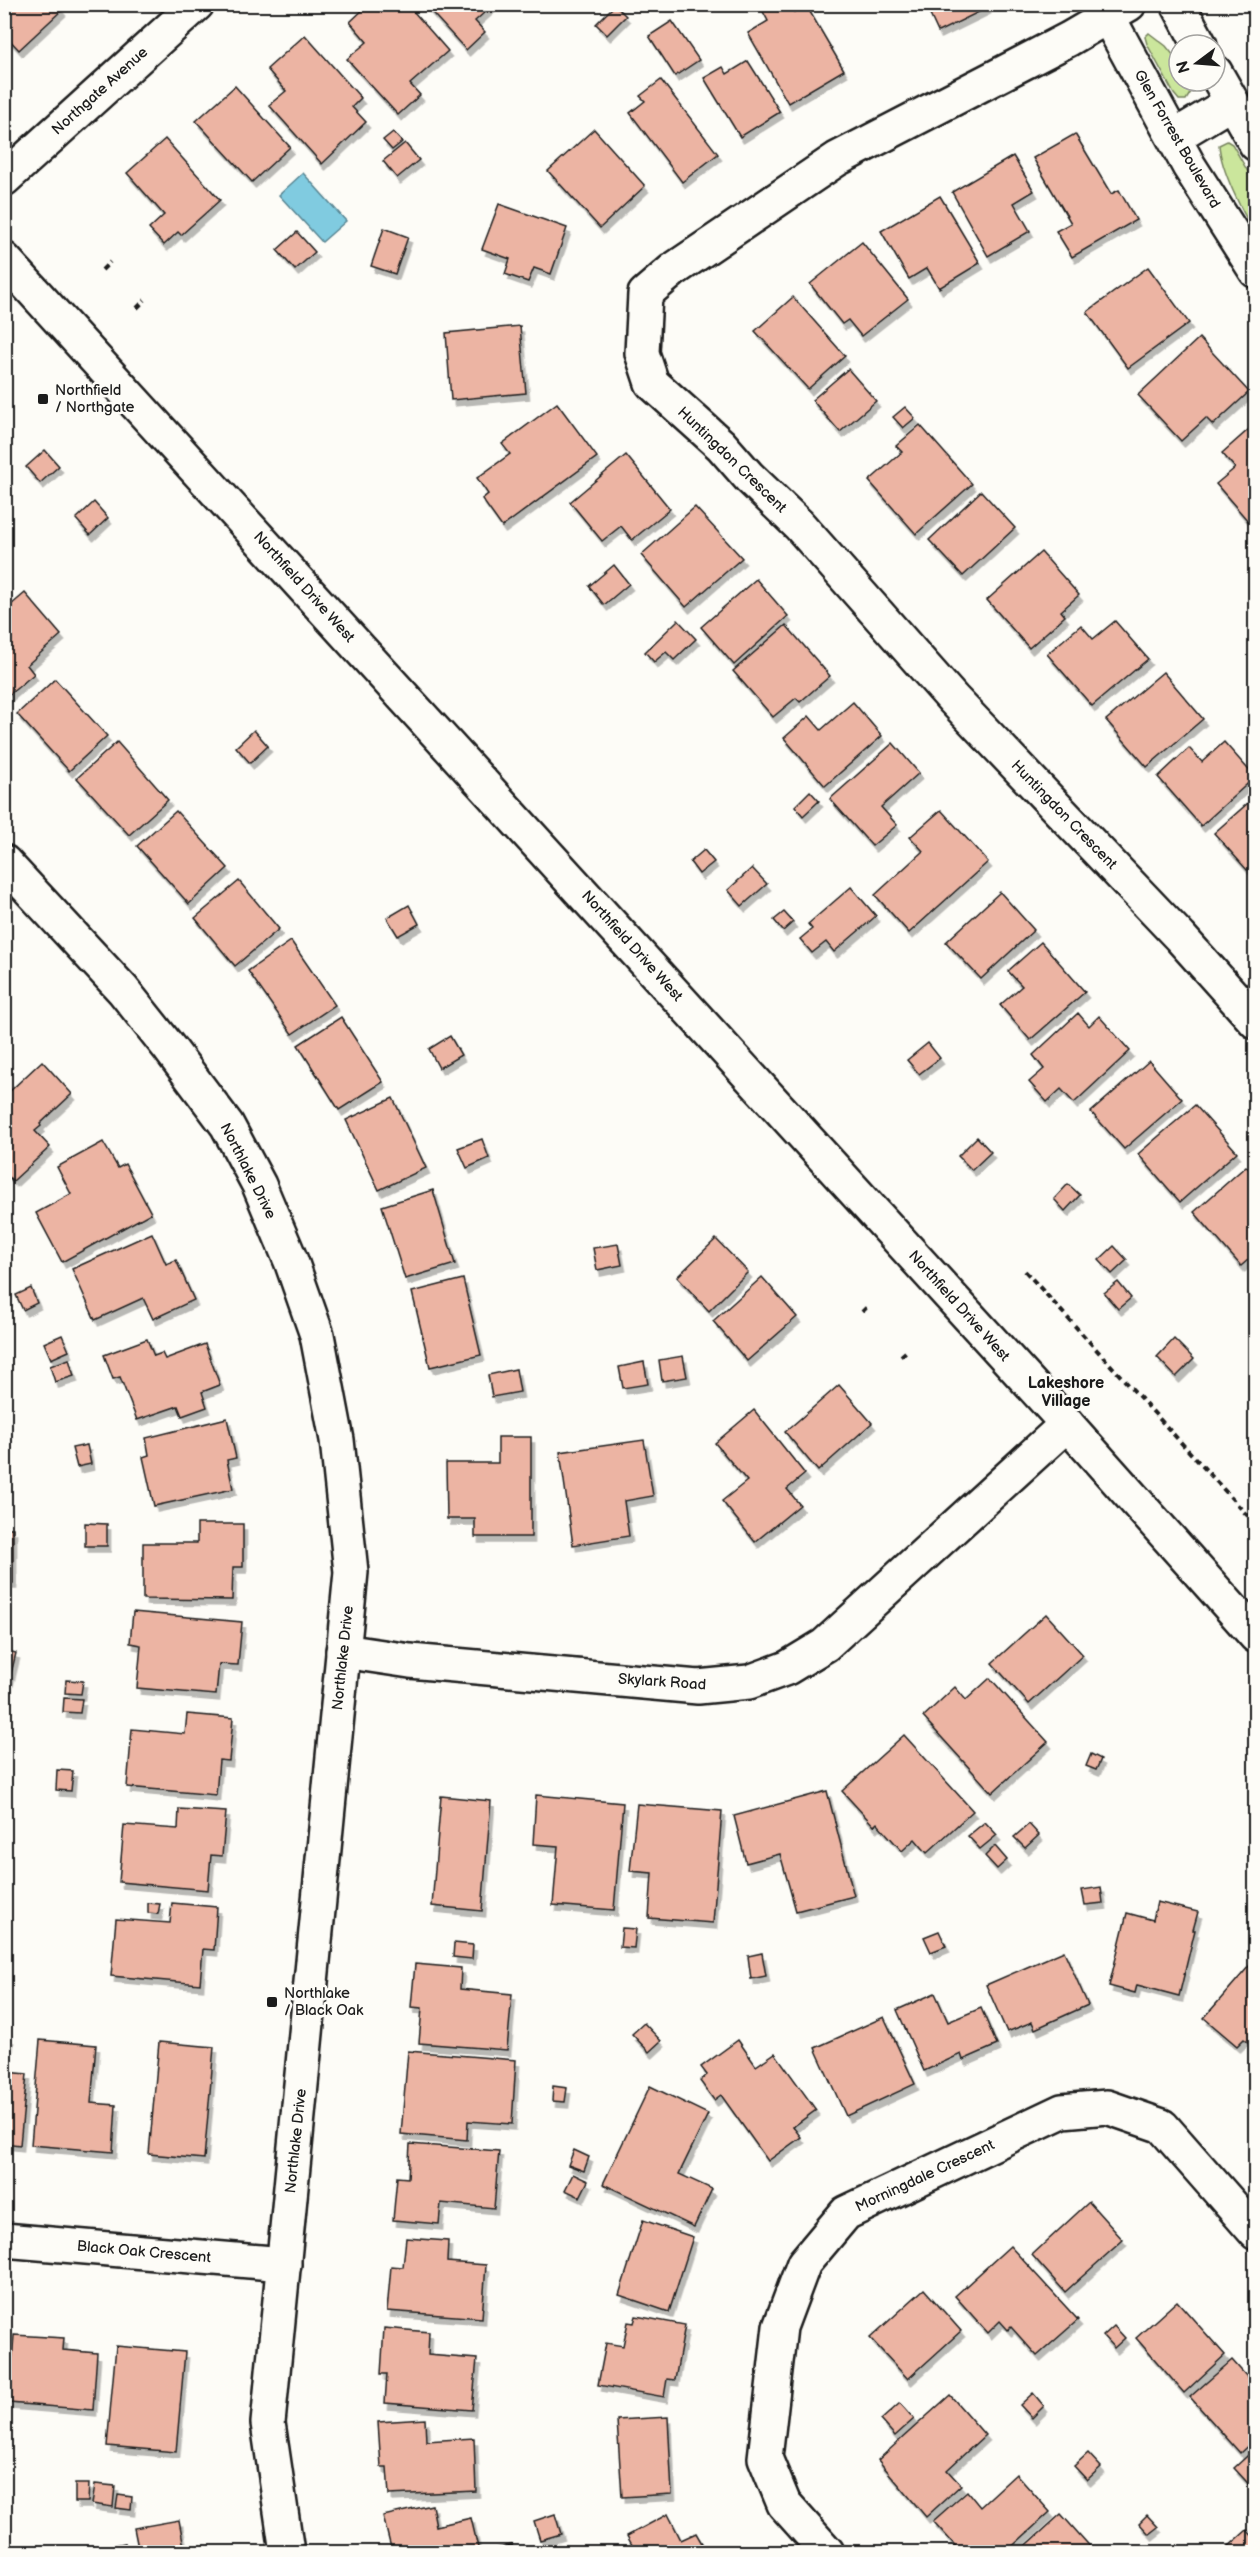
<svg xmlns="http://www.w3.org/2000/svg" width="1260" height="2557" viewBox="0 0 1260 2557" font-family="'Balsamiq Sans',sans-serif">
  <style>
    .green { fill: #cbe69c; stroke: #74815c; stroke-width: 1.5 }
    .water { fill: #80cbe0; stroke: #588592; stroke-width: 1.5 }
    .building { fill: #ecb4a3; stroke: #1c1c1c; stroke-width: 1.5; filter: url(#shadow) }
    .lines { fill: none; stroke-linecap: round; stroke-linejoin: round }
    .minor-casing { stroke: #1c1c1c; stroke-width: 38 }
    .major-casing { stroke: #1c1c1c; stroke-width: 38 }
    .path { stroke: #1c1c1c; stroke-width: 4; stroke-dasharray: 6 4.5; stroke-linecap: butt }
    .minor { stroke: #fdfcf7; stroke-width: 33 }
    .major { stroke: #fdfcf7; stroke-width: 33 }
    .poi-dot { fill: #1c1c1c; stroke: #fdfcf7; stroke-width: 2 }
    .labels { text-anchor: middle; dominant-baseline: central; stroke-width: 5; stroke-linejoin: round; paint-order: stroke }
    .street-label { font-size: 15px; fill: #1c1c1c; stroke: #fdfcf7 }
    .poi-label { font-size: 15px; fill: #1c1c1c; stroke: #fdfcf7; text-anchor: start }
    .neighbourhood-label { font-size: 16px; font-weight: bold; fill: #1c1c1c; stroke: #fdfcf7 }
  </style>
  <defs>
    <filter id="shadow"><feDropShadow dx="3.5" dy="6" stdDeviation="0" flood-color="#0004"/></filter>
  </defs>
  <rect width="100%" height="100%" fill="#fdfcf7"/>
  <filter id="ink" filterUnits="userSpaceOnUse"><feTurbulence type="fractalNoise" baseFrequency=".0167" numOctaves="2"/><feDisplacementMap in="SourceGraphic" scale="12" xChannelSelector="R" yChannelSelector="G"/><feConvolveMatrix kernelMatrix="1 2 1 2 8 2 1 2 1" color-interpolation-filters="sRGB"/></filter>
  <g filter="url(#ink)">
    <!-- green -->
    <g class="green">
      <path d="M1149 33 1166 46 1179 62V81H1193L1194 87 1186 100H1179L1174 94 1147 44 1145 37Z"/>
      <path d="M1227 141 1232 144 1255 184V233C1242 212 1221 170 1219 145Z"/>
    </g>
    <!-- water -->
    <path class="water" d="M303 173 346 221 322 242 279 195Z"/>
    <!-- building -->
    <g class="building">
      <path d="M4 4H57L62 10 19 50 4 34Z"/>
      <path d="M369 4H407L448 51 410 84 420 95 398 115 347 59 367 42 350 22Z"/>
      <path d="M494 4 475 21 485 32 466 50 425 5Z"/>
      <path d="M759 4H790L794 12 806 5 844 70 788 103 748 33 768 21Z"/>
      <path d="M925 4H985L987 8 938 32Z"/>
      <path d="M615 5 626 16 607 35 596 24Z"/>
      <path d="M672 21 699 60 675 76 649 36Z"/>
      <path d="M305 35 361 98 352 107 366 122 322 164 269 105 286 91 267 69Z"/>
      <path d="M748 61 780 112 740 137 704 78 723 67 727 74Z"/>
      <path d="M661 80 718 154 682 182 630 113 645 101 640 96Z"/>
      <path d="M235 86 290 147 252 182 196 121Z"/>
      <path d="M594 129 645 186 600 228 548 171Z"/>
      <path d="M393 132 402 142 392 150 383 140Z"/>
      <path d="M1075 134 1111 194 1119 190 1136 220 1072 257 1056 231 1071 223 1033 158Z"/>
      <path d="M165 139 220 200 181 235 178 232 164 245 149 229 164 215 127 173Z"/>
      <path d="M405 143 419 160 397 178 383 161Z"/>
      <path d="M1013 156 1034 191 1014 203 1030 231 988 256 952 192Z"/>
      <path d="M940 196 980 263 939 288 927 268 909 279 881 231Z"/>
      <path d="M499 204 567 228 551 274 534 268 528 282 505 274 510 259 482 249Z"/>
      <path d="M384 228 408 237 395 274 371 266Z"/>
      <path d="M297 232 315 252 295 270 277 250Z"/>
      <path d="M862 242 908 299 861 336 848 320 842 324 810 284Z"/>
      <path d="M1148 267 1189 323 1128 368 1087 312Z"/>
      <path d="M793 297 845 356 808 389 755 331Z"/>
      <path d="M520 326 526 393 451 400 446 333Z"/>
      <path d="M1199 338 1249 392 1213 425 1206 418 1181 441 1138 395Z"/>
      <path d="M848 369 876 401 840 432 812 400Z"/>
      <path d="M557 403 597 457 502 527 482 499 488 494 477 478 510 454 502 444Z"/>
      <path d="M905 407 915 418 903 428 893 417Z"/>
      <path d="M1256 423V514L1248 521 1216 484 1235 468 1222 453Z"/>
      <path d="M920 425 972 484 916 534 869 481 902 452 896 446Z"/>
      <path d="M45 450 59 466 40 483 26 467Z"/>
      <path d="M626 455 670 509 632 540 621 526 602 541 570 502Z"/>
      <path d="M981 491 1015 528 963 576 929 540Z"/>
      <path d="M94 502 108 518 90 535 76 519Z"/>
      <path d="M695 507 742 558 686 607 641 555Z"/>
      <path d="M1041 552 1079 595 1061 611 1065 616 1029 648 987 600Z"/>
      <path d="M614 565 629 584 604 605 589 586Z"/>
      <path d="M756 579 788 616 734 665 701 627Z"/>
      <path d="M25 593 61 635 27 665 34 674 4 699V611Z"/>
      <path d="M678 620 696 639 674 660 666 652 654 662 645 652Z"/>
      <path d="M1115 621 1148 659 1092 706 1047 654 1081 625 1093 639Z"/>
      <path d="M786 625 830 676 800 702 796 698 773 717 733 671Z"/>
      <path d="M1163 672 1203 719 1147 767 1106 720Z"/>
      <path d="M55 679 107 736 69 771 17 714Z"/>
      <path d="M853 702 882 736 825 786 784 738 809 716 821 730Z"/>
      <path d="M254 730 268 746 250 763 236 747Z"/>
      <path d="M117 742 168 800 129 835 77 778Z"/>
      <path d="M1224 742 1255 777 1201 826 1158 777 1189 748 1202 762Z"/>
      <path d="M893 743 919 773 881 807 897 825 872 846 830 799Z"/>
      <path d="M810 791 819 801 803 816 795 806Z"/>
      <path d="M1256 796V862L1247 870 1214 833Z"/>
      <path d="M941 810 988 862 909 933 875 895 923 851 910 837Z"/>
      <path d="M176 811 228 868 189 904 137 846Z"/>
      <path d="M704 850 714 862 699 874 690 862Z"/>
      <path d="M752 868 767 884 742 906 728 890Z"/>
      <path d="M239 881 279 929 235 966 195 918Z"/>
      <path d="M851 887 876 916 834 952 826 942 812 953 800 939 812 929 808 924Z"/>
      <path d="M1000 892 1034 930 981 979 946 942Z"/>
      <path d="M409 905 419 924 398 936 387 918Z"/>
      <path d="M784 912 793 922 783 931 774 920Z"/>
      <path d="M291 941 335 1005 292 1034 248 971Z"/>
      <path d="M1041 942 1085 992 1030 1040 1000 1005 1022 986 1008 971Z"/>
      <path d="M1078 1013 1089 1026 1099 1016 1130 1051 1074 1103 1061 1089 1047 1102 1029 1082 1044 1069 1033 1055Z"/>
      <path d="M341 1017 383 1082 339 1110 298 1045Z"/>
      <path d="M450 1036 461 1055 439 1068 429 1049Z"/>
      <path d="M928 1043 940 1058 919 1074 907 1060Z"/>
      <path d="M42 1061 72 1094 40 1124 41 1126 35 1131 50 1147 13 1181 4 1172V1091L7 1089 10 1091Z"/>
      <path d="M1149 1061 1182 1099 1124 1149 1091 1112Z"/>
      <path d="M393 1098 426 1168 379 1190 346 1120Z"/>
      <path d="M1195 1105 1237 1152 1180 1202 1138 1154Z"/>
      <path d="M977 1137 991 1152 972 1170 958 1156Z"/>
      <path d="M482 1139 489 1158 467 1168 458 1148Z"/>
      <path d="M103 1142 118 1168 125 1164 151 1213 62 1262 36 1213 71 1194 57 1167Z"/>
      <path d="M1246 1166 1256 1177V1253L1241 1266 1194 1212Z"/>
      <path d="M1068 1184 1080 1195 1065 1211 1054 1199Z"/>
      <path d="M433 1190 455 1264 405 1279 382 1206Z"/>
      <path d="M152 1233 166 1264 176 1260 194 1300 153 1319 143 1298 95 1320 72 1269Z"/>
      <path d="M716 1239 748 1272 709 1311 677 1277Z"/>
      <path d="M618 1244 622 1265 597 1270 593 1248Z"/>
      <path d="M1114 1246 1127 1260 1112 1274 1099 1260Z"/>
      <path d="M762 1277 797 1317 747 1361 713 1321Z"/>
      <path d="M463 1279 481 1355 430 1367 412 1292Z"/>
      <path d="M1118 1282 1131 1298 1118 1309 1104 1293Z"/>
      <path d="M31 1288 37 1303 23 1310 16 1295Z"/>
      <path d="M62 1335 69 1351 51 1359 44 1343Z"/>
      <path d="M147 1339 154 1356 162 1353 165 1359 205 1344 220 1385 202 1392 207 1407 182 1416 178 1406 137 1420 120 1377 113 1379 104 1355Z"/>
      <path d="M1174 1339 1194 1359 1176 1377 1157 1357Z"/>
      <path d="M683 1356 687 1377 662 1381 659 1360Z"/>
      <path d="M69 1359 74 1376 55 1382 50 1366Z"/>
      <path d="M644 1362 648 1384 623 1388 619 1367Z"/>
      <path d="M516 1369 520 1392 492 1397 488 1375Z"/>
      <path d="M839 1385 872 1423 818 1471 785 1432Z"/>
      <path d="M754 1410 805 1474 787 1489 800 1505 755 1542 722 1501 747 1481 715 1443Z"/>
      <path d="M227 1418 236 1458 227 1460 233 1489 154 1506 143 1457 149 1455 146 1438Z"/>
      <path d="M498 1437H531V1537H475V1519H447L446 1463H498Z"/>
      <path d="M644 1440 653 1496 624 1501 629 1536 573 1545 560 1452Z"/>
      <path d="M87 1445 91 1464 77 1467 72 1448Z"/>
      <path d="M85 1523 107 1524V1546H85Z"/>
      <path d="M197 1524H243V1567H233L232 1600 143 1599V1543H197Z"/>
      <rect x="4" y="1528" width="9" height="55"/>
      <path d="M133 1612 242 1622 238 1665 219 1664 216 1695 137 1688 141 1645 130 1643Z"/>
      <path d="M1046 1614 1083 1655 1029 1704 992 1663Z"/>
      <path d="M4 1650 16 1653 4 1702Z"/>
      <path d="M990 1678 1048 1742 992 1793 923 1717 955 1687 966 1700Z"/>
      <path d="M66 1680 83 1681 81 1694 65 1693Z"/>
      <path d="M64 1698 82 1699 80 1713 63 1712Z"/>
      <path d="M187 1714 233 1718 229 1761 219 1760 216 1795 127 1787 132 1729 185 1734Z"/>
      <path d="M904 1735 973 1811 927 1853 915 1839 902 1851 877 1823 874 1826 842 1791Z"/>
      <path d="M1091 1754 1101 1759 1096 1770 1086 1766Z"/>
      <path d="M57 1770 73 1771 71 1791 56 1790Z"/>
      <path d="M827 1791 854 1896 796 1911 780 1854 746 1863 734 1816Z"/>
      <path d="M536 1795 623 1803 614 1910 553 1905 558 1846 533 1844Z"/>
      <path d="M441 1796 491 1801 482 1911 432 1906Z"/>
      <path d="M637 1804 722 1811 713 1923 649 1918 652 1873 630 1871Z"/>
      <path d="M179 1809 226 1812 222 1856 211 1855 208 1890 119 1882 124 1825 178 1829Z"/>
      <path d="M985 1822 997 1835 980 1849 968 1836Z"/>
      <path d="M1029 1824 1039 1835 1025 1848 1014 1837Z"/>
      <path d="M995 1846 1007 1860 997 1869 985 1856Z"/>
      <path d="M1101 1887 1103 1903 1085 1905 1082 1890Z"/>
      <path d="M1157 1902 1198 1912 1193 1930H1195L1179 1996 1137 1985 1135 1993 1109 1986 1127 1913 1153 1920Z"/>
      <path d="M148 1903 160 1904 158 1914 148 1913Z"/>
      <path d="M172 1903 217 1907 214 1950 203 1949 200 1984 111 1976 116 1919 170 1923Z"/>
      <path d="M622 1928 636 1929 634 1948 620 1947Z"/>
      <path d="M939 1931 946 1946 931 1952 924 1937Z"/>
      <path d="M454 1943 473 1945 472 1959 453 1957Z"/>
      <path d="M1064 1951 1088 2005 1035 2029 1032 2022 1007 2032 986 1985Z"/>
      <path d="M762 1953 766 1976 751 1979 748 1956Z"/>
      <path d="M1256 1958V2049L1244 2039 1237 2046 1204 2018Z"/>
      <path d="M415 1964 461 1968 460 1989 512 1994 507 2050 419 2043 422 2008 411 2007Z"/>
      <path d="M935 1993 948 2022 981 2008 997 2045 963 2060 961 2054 924 2071 897 2010Z"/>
      <path d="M884 2017 915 2084 846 2116 815 2048Z"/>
      <path d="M644 2023 661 2041 649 2052 632 2034Z"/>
      <path d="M4 2037H10L7 2072 27 2074 20 2145 4 2143Z"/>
      <path d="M40 2040 96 2045 91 2103 116 2105 113 2152 31 2145Z"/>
      <path d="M738 2040 756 2066 775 2053 816 2110 793 2127 801 2137 768 2161 721 2095 714 2100 700 2081 707 2075 701 2067Z"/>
      <path d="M159 2042 214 2047 204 2159 149 2154Z"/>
      <path d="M408 2051 516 2060 512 2124 468 2121 467 2140 401 2134Z"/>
      <path d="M553 2086 567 2088 565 2102 552 2101Z"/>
      <path d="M650 2086 708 2114 679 2174 712 2189 694 2227 603 2184Z"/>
      <path d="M410 2144 499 2151 494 2208 441 2203 439 2224 393 2220 397 2177 408 2178Z"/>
      <path d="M574 2150 589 2157 584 2171 568 2165Z"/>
      <path d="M573 2174 588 2181 580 2197 565 2190Z"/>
      <path d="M1089 2202 1123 2240 1065 2292 1032 2255Z"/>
      <path d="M643 2220 693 2237 669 2312 619 2295Z"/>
      <path d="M406 2238 448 2241 447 2262 486 2265 482 2318 387 2311 391 2266 403 2267Z"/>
      <path d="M1010 2246 1078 2320 1037 2356 1011 2327 1008 2330 1000 2321 988 2333 955 2296Z"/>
      <path d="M924 2289 961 2331 908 2379 870 2338Z"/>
      <path d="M1177 2301 1225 2355 1184 2393 1136 2338Z"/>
      <path d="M636 2316 685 2325 675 2380 667 2379 664 2397 598 2385 606 2343 623 2346 628 2322 634 2323Z"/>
      <path d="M1114 2326 1125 2338 1114 2348 1103 2336Z"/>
      <path d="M384 2328 429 2332 428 2355 477 2359 472 2410 385 2403 387 2374H381Z"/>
      <path d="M14 2335 64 2338 63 2350 97 2353 93 2410 9 2403Z"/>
      <path d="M116 2346 185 2352 176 2452 107 2446Z"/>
      <path d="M1232 2360 1256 2387V2438L1240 2453 1190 2397Z"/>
      <path d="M1033 2393 1044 2406 1032 2418 1020 2405Z"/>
      <path d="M950 2395 985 2435 947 2470 961 2485 926 2517 878 2460Z"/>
      <path d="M900 2403 914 2419 895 2436 881 2420Z"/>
      <path d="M668 2417 672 2494 622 2497 617 2420Z"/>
      <path d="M425 2419 426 2441 474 2438 476 2491 389 2495 387 2467H381L378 2422Z"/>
      <path d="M1256 2448V2492L1234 2468Z"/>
      <path d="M1088 2453 1101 2467 1087 2480 1074 2466Z"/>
      <path d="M1016 2474 1050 2512 1006 2552 969 2551 961 2552 933 2521 967 2491 980 2507Z"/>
      <path d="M75 2484H89L88 2502H75Z"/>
      <path d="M95 2484 115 2486 113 2507 92 2504Z"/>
      <path d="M118 2495 132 2497 131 2510 116 2508Z"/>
      <path d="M432 2505 436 2526 471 2518 479 2552H392L383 2516Z"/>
      <path d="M555 2514 561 2534 540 2540 534 2521Z"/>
      <path d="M668 2514 681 2540 696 2533 707 2552H636L627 2536Z"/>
      <path d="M1061 2514 1095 2552H1019Z"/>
      <path d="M1147 2515 1158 2527 1149 2534 1139 2523Z"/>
      <path d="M179 2520 185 2552H101L100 2548 125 2543 126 2550 138 2548 134 2528Z"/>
      <path d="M1247 2530 1256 2540V2546L1248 2552H1231L1227 2548Z"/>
      <path d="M512 2545 514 2552H496L495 2549Z"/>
    </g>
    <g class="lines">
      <!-- minor casing -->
      <g class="minor-casing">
        <g id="minor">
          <path d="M1101 4 1189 166 1256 271"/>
          <path d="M1129 4 1069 39 837 159 673 270 645 294 642 353 652 383 721 445 749 477 799 525 953 699 1180 937 1256 1022"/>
          <path d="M1178 4 1200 45"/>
          <path d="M1215 72 1256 144"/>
          <path d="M1174 137 1232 102"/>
          <path d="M4 179 197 4"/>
          <path d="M4 862 123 990 170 1049 227 1125 259 1185 291 1261 317 1335 337 1440 351 1572 268 2423 287 2552"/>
          <path d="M343 1651 410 1661 698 1687 749 1682 787 1668 825 1645 1067 1424"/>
          <path d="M4 2240 284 2264"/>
          <path d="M827 2552 784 2504 765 2458 780 2327 804 2263 846 2213 1062 2111 1107 2107 1162 2126 1256 2233"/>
        </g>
      </g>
      <!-- major casing -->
      <g class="major-casing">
        <path id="major" d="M4 259 1067 1424 1256 1636"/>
      </g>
      <!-- path -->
      <g class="path">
        <path d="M102 270 110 262"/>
        <path d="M137 308 145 300"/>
        <path d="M1025 1271 1256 1525"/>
        <path d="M862 1312 868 1306"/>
        <path d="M901 1356 908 1350"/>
      </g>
      <!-- minor -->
      <use href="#minor" class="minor"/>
      <!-- major -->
      <use href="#major" class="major"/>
    </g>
  </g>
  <!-- markers -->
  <g class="poi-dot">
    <rect x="37" y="393" width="12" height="12" rx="3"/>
    <rect x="266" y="1996" width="12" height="12" rx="3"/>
  </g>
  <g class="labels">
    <!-- street labels -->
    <g class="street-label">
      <text transform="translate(100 91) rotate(-42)">Northgate Avenue</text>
      <text transform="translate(1177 139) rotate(60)">Glen Forrest Boulevard</text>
      <text transform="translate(732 460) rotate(44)">Huntingdon Crescent</text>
      <text transform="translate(304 587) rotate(48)">Northfield Drive West</text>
      <text transform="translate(1064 815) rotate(46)">Huntingdon Crescent</text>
      <text transform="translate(632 946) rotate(48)">Northfield Drive West</text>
      <text transform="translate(248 1171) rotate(63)">Northlake Drive</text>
      <text transform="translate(959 1306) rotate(48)">Northfield Drive West</text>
      <text transform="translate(343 1658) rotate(-84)">Northlake Drive</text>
      <text transform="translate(662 1682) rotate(4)">Skylark Road</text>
      <text transform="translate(296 2141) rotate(-84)">Northlake Drive</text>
      <text transform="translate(925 2176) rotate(-25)">Morningdale Crescent</text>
      <text transform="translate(144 2252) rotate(5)">Black Oak Crescent</text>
    </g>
    <!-- poi labels -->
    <g class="poi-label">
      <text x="55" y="390">Northfield<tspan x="55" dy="17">/ Northgate</tspan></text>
      <text x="284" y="1993">Northlake<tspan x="284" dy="17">/ Black Oak</tspan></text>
    </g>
    <!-- neighbourhood labels -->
    <g class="neighbourhood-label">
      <text x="1066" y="1383">Lakeshore<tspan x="1066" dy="18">Village</tspan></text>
    </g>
  </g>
  <!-- margin -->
  <rect width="1260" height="2557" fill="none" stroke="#fdfcf7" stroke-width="24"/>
  <rect x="12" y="12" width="1236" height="2533" fill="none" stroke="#1c1c1c" stroke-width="2" filter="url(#ink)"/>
  <!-- north arrow -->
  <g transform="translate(1197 63) rotate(254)"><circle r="28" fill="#fdfcf7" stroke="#a3a29f" stroke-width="1.5"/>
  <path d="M0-4.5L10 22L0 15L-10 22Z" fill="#1c1c1c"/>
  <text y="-9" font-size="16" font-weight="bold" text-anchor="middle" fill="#1c1c1c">N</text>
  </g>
</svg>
